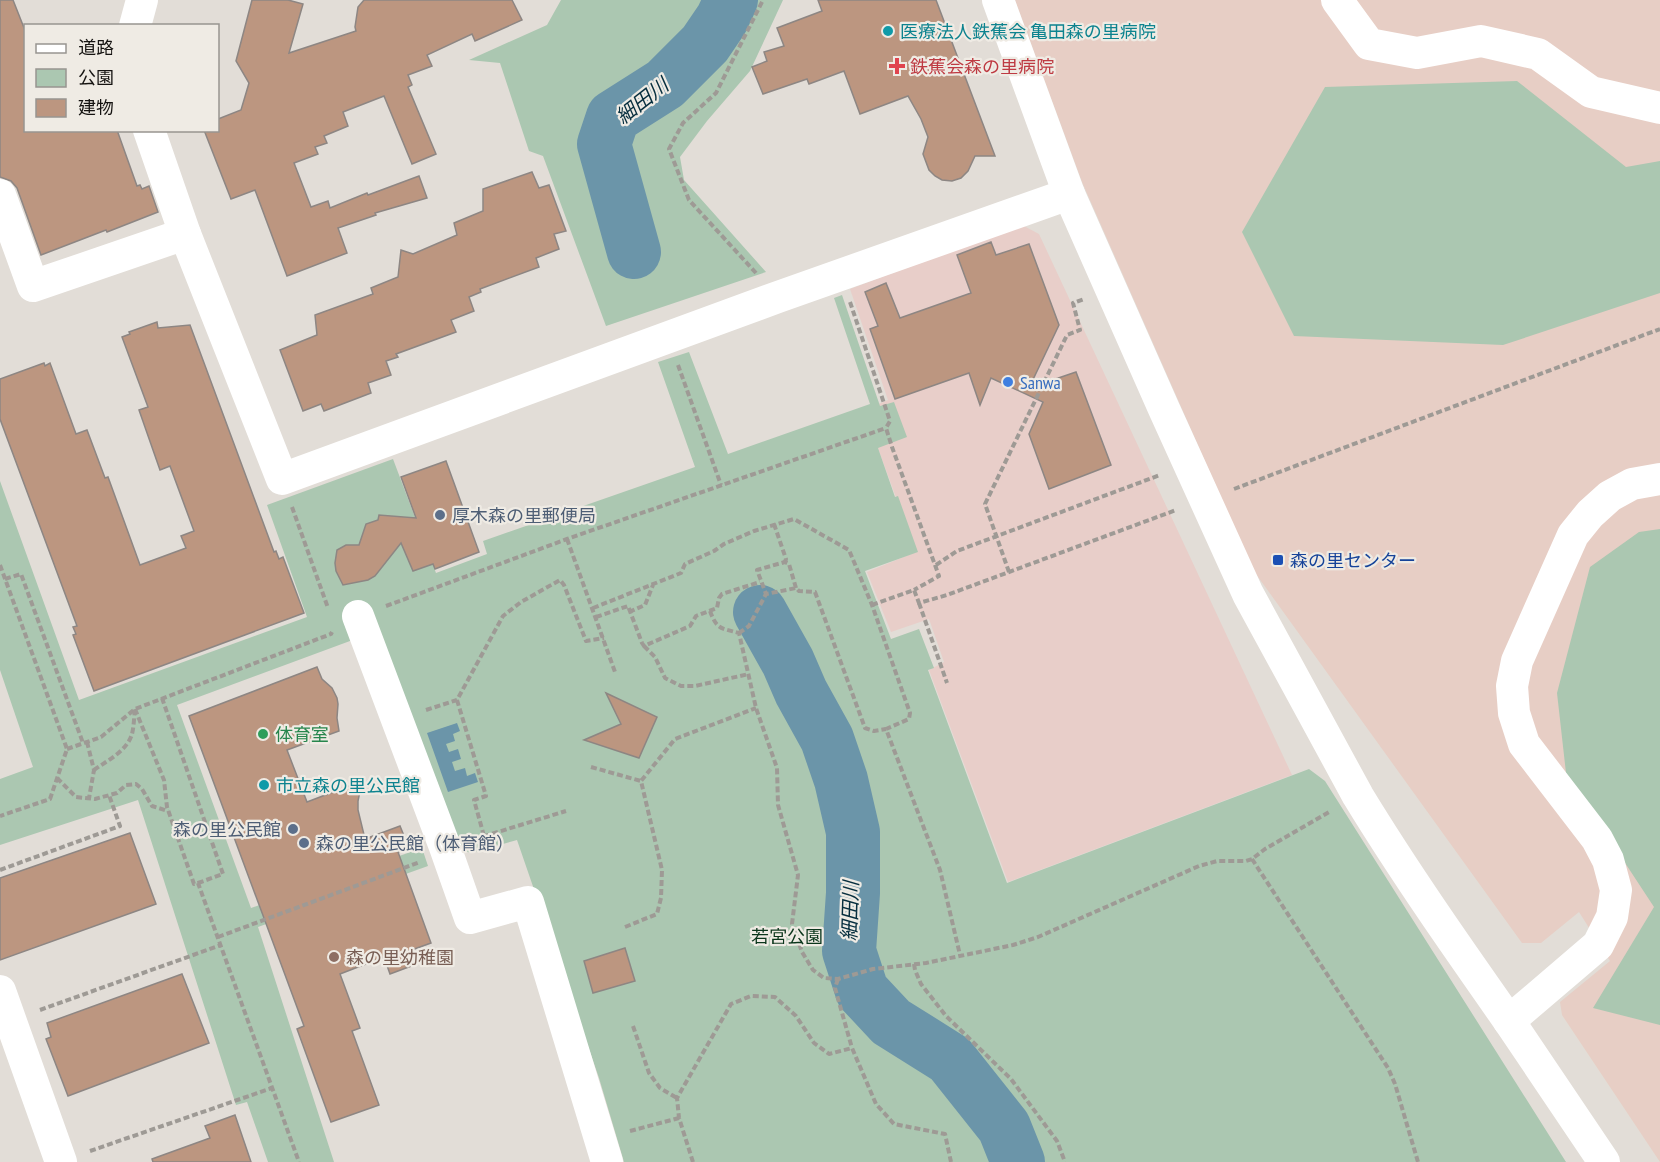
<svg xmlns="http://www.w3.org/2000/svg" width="1660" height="1162" viewBox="0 0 1660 1162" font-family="'PT Sans Narrow','Noto Sans JP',sans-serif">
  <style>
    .commercial { fill: #e8cec9 }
    .industrial { fill: #e7cec5 }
    .green { fill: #abc7b1 }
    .water { fill: #6b95a9 }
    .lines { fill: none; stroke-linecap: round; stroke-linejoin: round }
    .river { stroke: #6b95a9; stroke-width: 54 }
    .building { fill: #bc9680; stroke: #8d8683; stroke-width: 1.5 }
    .path { stroke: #9e9a95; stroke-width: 4; stroke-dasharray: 6 3; stroke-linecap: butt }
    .minor { stroke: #fff; stroke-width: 32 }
    .culture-dot { fill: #0f9aa8; stroke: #efebe4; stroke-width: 2 }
    .health-dot { fill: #e0444e; stroke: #efebe4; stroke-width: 2 }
    .shop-dot { fill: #3f7fe0; stroke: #efebe4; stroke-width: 2 }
    .service-dot { fill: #5c6f8a; stroke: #efebe4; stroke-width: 2 }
    .transit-dot { fill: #1a4fb4; stroke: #efebe4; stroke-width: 2 }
    .leisure-dot { fill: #2e9e5b; stroke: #efebe4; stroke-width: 2 }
    .education-dot { fill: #8d6e63; stroke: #efebe4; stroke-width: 2 }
    .labels { text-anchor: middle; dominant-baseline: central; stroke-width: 4.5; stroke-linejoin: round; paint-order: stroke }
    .culture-label { font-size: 18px; fill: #0d838f; stroke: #efebe4; text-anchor: start }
    .health-label { font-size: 18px; fill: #be3a42; stroke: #efebe4; text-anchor: start }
    .shop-label { font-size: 18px; fill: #366cbe; stroke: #efebe4; text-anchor: start }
    .service-label { font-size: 18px; fill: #4e5e75; stroke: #efebe4; text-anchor: start }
    .transit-label { font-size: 18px; fill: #164399; stroke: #efebe4; text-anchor: start }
    .leisure-label { font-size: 18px; fill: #27864d; stroke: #efebe4; text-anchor: start }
    .park-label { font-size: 18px; fill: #0a361b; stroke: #efebe4 }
    .education-label { font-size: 18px; fill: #785e54; stroke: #efebe4; text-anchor: start }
    .water-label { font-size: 20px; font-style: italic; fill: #062e3e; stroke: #efebe4 }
  </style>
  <rect width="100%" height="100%" fill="#e2ddd7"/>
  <!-- commercial -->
  <path class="commercial" d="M1022 225 1039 234 1292 775 1008 882 929 670 944 662 929 619 891 632 867 572 916 552 864 410 888 400 850 289Z"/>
  <!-- industrial -->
  <path class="industrial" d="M1015 0H1660V1162L1562 1015 1560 1002 1610 961 1579 912 1541 943H1522L1253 570 1082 182Z"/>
  <!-- green -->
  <g class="green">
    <path d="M561 0H783L750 71 707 121 680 157 684 180 766 272 606 326 543 156 529 151 500 63 469 60 547 25Z"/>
    <path d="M1517 81 1626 167 1660 161V293L1503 345 1294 336 1242 232 1325 87Z"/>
    <path d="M842 295 880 406 894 402 907 437 878 448 895 497 898 496 918 552 865 571 891 639 919 629 934 668 928 670 1007 883 1309 769 1325 781 1566 1162H624L599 1078 517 840 471 853 462 850 377 631 177 705 251 908 422 848 428 866 258 927 334 1162H268L247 1102 236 1105 138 800 0 845V779L33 767 0 670V481L79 700 307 617 267 505 393 459 436 573 487 554 483 541 695 467 658 362 689 352 728 454 870 404 834 298Z"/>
    <path d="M1660 529V1025L1593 1008 1654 907 1566 773 1557 693 1590 567 1639 532Z"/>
  </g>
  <!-- water -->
  <path class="water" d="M457 723 460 731 453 734 455 741 446 744 449 752 458 749 461 759 452 762 455 771 465 768 467 776 475 773 478 782 448 792 427 733Z"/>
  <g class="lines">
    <!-- river -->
    <g class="river">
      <path d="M634 252 604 144 613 117 665 84 705 44 722 19 731 0"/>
      <path d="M760 612 788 662 801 692 827 739 841 780 853 832V893L849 951 862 991 891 1022 950 1059 1004 1127 1018 1162"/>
    </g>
  </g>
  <!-- building -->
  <g class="building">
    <path d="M0 0H13L26 33V130H117L137 186 140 185 142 189 149 186 158 212 107 232 106 230 41 255 17 188 11 181 0 177Z"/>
    <path d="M252 0H288L303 4 289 53 356 31 355 27 358 7 364 0H512L522 20 475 41 472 34 427 55 432 66 408 75 412 85 408 87 436 154 412 164 384 96 343 112 348 126 324 136 327 143 315 147 318 154 294 163 311 207 328 201 330 208 367 193 368 195 419 176 427 198 375 213 376 215 338 228 347 253 287 276 255 190 231 199 204 130H218V119L241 110 249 83 236 61Z"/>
    <path d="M818 0H936L995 156H975L968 171 961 178 952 181 942 180 935 176 929 170 923 154 928 137 921 119 908 96 860 114 844 71 809 84 807 79 763 94 752 67 767 61 764 52 784 46 777 28 822 11Z"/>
    <path d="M532 172 539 188 549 185 566 231 554 234 559 249 536 258 539 267 480 289 481 292 469 297 474 311 451 320 456 332 396 354 398 357 386 361 391 375 368 383 371 393 324 411 321 404 303 411 280 350 317 335 315 315 373 294 371 288 398 277 401 250 413 254 457 235 454 223 483 211V189Z"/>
    <path d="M991 242 996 255 1029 244 1059 325 1029 388 1076 372 1111 465 1049 489 1029 434 1043 402 991 378 980 405 969 373 895 399 870 329 878 326 865 292 886 283 900 318 971 293 957 255Z"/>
    <path d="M157 322 158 328 190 325 274 552 276 551 279 559 283 557 304 613 94 691 73 635 76 634 73 627 77 626 0 419V379L44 363 45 366 50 363 76 434 87 430 105 478 108 477 140 565 186 548 181 536 194 531 170 466 160 470 139 410 148 407 122 337 130 334 129 332Z"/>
    <path d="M446 461 479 552 435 569 433 564 413 571 401 543 375 576 368 580 343 585 336 571 335 563 337 550 346 545H359L366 524 378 520 379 515 416 518 401 477Z"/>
    <path d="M317 667 322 679 332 688 337 698 338 704 337 718 339 731 287 750 307 802 362 781 358 801V810L365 839 400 826 409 848 398 852 431 943 409 951 414 965 390 974 384 957 340 974 360 1028 352 1031 379 1105 331 1122 297 1029 304 1026 189 716Z"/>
    <path d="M606 693 657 717 639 758 584 740 621 724Z"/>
    <path d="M130 833 156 904 0 960V878Z"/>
    <path d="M625 948 635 981 593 993 584 961Z"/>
    <path d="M182 974 209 1043 68 1096 46 1039 51 1037 47 1023Z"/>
    <path d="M235 1115 251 1162H153L152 1159 210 1138 205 1126Z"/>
  </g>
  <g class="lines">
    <!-- path -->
    <g class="path">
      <path d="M756 273 689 200 669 149 683 123 716 93 763 0"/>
      <path d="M850 302 890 421 886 428 892 447 939 576 914 590"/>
      <path d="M678 365 721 485"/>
      <path d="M1234 489 1660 329"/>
      <path d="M292 507 328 608"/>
      <path d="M774 524 786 559 785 562"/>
      <path d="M567 539 615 672"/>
      <path d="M0 565 67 749 50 799 0 816"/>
      <path d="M936 565 957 551 1160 475"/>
      <path d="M1009 572 985 504 1067 335 1080 330 1073 303 1084 299"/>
      <path d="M5 579 21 574 83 743"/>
      <path d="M796 588 789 564 785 562 757 570 766 594 796 588 799 591 815 592 865 728 874 731 886 729"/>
      <path d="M919 603 947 683"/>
      <path d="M872 605 914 590 919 603 947 595 1176 510"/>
      <path d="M386 606 567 539 886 428"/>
      <path d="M593 608 681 573 685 564 714 551 724 544 754 531 794 519 849 550 872 605 910 713 909 719 886 729 940 870 960 955"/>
      <path d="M710 611C717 630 721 628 739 633L756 708 777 768 778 805 798 875 792 924 802 952 813 970 824 978 838 979 873 969 926 963 1013 945 1038 937 1199 866 1217 861H1246L1252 859 1265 849 1331 811"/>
      <path d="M629 612 645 605 653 585"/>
      <path d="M596 617 628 606 642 643 644 646 690 626 696 616 717 608 719 598 722 594 760 582"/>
      <path d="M739 633 749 626 766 594"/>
      <path d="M644 646 655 657 665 678 681 686H695L749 674"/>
      <path d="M162 698 223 874 198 883"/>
      <path d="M457 700 486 796 474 800 484 836"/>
      <path d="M135 709 164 780 167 807 194 884 198 883 299 1162"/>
      <path d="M426 710 457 700 503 616 521 602 560 580 564 585 586 641 604 638"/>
      <path d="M87 742 94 770 89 798"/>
      <path d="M67 749 101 737 135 709 331 634 332 632"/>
      <path d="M591 767 641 781"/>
      <path d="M94 770C108 760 127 751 132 734 134 726 134 717 135 710"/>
      <path d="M57 778 76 797 95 799 117 793 126 785 136 784 142 789 152 806 168 811"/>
      <path d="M475 839 566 811"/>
      <path d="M1252 859 1388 1068 1395 1084 1418 1162"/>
      <path d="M0 870 120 826 109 795"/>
      <path d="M625 927 657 914 661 898 662 870 641 781 675 739 756 708"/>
      <path d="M218 937 420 862"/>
      <path d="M914 964 915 970 921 984 946 1016 1011 1079 1057 1141 1065 1162"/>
      <path d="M838 979 835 988 852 1048"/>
      <path d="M40 1010 221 945"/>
      <path d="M633 1026 649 1073 660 1088 677 1098"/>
      <path d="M630 1131 679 1118"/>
      <path d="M90 1151 272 1088"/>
      <path d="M693 1162 679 1118 677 1098 731 1004 751 996 775 997 796 1016 814 1043 829 1054 852 1048 876 1104 894 1124 945 1134 951 1162"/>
    </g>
    <!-- minor -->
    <g class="minor">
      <path d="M998 0 1069 194 1164 409 1248 594 1358 796C1405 873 1457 947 1509 1021 1541 1068 1572 1115 1604 1162"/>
      <path d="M1337 0 1369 44 1417 53 1481 41 1538 54 1591 92 1660 108"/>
      <path d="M135 26 142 0"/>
      <path d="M149 130 185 234 282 479 778 297 1069 194"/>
      <path d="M0 195 33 286 185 234"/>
      <path d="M358 616 445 847 470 918 528 902 607 1162"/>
      <path d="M0 991 61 1162"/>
      <path d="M1509 1021 1598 945 1612 917 1616 890 1608 860 1597 839 1524 744 1514 713 1512 686 1517 661 1573 535 1590 514 1610 496 1632 484 1660 479"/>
    </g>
  </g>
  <!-- markers -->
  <g class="culture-dot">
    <circle cx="888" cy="31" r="6"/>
    <circle cx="264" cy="785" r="6"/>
  </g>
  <path class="health-dot" d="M894 57h6v6h6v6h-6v6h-6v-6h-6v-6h6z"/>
  <circle class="shop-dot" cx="1008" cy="382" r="6"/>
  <g class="service-dot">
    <circle cx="440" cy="515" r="6"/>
    <circle cx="293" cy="829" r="6"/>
    <circle cx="304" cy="843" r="6"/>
  </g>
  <rect class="transit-dot" x="1272" y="554" width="12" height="12" rx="3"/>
  <circle class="leisure-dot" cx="263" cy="734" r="6"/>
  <circle class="education-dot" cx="334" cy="957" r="6"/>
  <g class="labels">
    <!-- culture labels -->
    <g class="culture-label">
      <text x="900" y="31">医療法人鉄蕉会 亀田森の里病院</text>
      <text x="276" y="785">市立森の里公民館</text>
    </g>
    <!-- health labels -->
    <g class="health-label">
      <text x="910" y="66">鉄蕉会森の里病院</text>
    </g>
    <!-- shop labels -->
    <g class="shop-label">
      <text x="1020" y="382">Sanwa</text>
    </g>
    <!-- service labels -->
    <g class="service-label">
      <text x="452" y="515">厚木森の里郵便局</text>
      <text x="281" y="829" text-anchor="end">森の里公民館</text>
      <text x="316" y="843">森の里公民館（体育館）</text>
    </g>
    <!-- transit labels -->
    <g class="transit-label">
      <text x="1290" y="560">森の里センター</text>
    </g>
    <!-- leisure labels -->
    <g class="leisure-label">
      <text x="275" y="734">体育室</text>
    </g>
    <!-- park labels -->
    <g class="park-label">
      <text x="787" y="936">若宮公園</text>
    </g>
    <!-- education labels -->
    <g class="education-label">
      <text x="346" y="957">森の里幼稚園</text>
    </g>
    <!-- water labels -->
    <g class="water-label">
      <text transform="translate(642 101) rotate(-38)">細田川</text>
      <text transform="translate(850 911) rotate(-88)">細田川</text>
    </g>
  </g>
  <!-- legend -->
  <rect x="24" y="24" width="195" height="108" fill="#efebe4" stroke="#989590" stroke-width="1.5"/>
  <rect x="36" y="44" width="30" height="9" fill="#ffffff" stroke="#989590" stroke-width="1.5"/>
  <text x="78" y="54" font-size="18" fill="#151311">道路</text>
  <rect x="36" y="69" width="30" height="18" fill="#abc7b1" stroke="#989590" stroke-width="1.5"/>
  <text x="78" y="84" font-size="18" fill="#151311">公園</text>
  <rect x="36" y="99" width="30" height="18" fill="#bc9680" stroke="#989590" stroke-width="1.5"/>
  <text x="78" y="114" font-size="18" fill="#151311">建物</text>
</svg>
